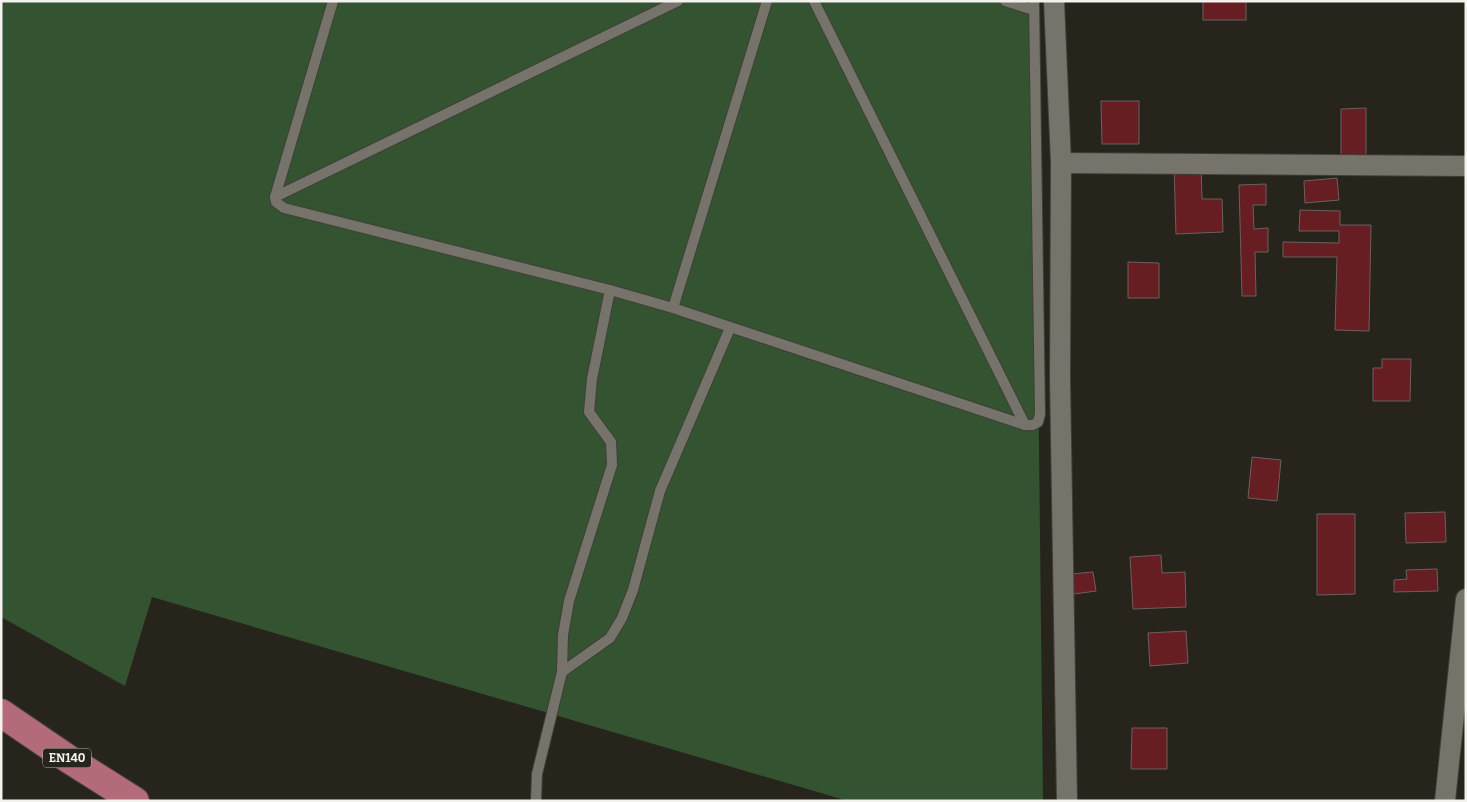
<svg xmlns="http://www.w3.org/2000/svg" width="1467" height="802" viewBox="0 0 1467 802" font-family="Bitter,serif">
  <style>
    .green { fill: #335331 }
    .building { fill: #671e23; stroke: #6b6060 }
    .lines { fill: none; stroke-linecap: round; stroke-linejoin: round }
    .lane-casing { stroke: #423f3a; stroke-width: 12 }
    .street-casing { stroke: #423f3a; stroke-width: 22 }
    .primary-casing { stroke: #423f3a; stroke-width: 30 }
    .lane { stroke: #76736a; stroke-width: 10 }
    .street { stroke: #76736a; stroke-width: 20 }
    .primary { stroke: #b46b79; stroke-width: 28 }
    .labels { text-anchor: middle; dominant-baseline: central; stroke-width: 4; stroke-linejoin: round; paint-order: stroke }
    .shield { fill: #27241c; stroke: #b6b4ae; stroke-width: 1 }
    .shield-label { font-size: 12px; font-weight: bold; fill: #f4f2ed }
  </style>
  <rect width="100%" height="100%" fill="#27241c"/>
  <!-- green -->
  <path class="green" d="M1 1H1034L1043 801H848L152 597 125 686 1 617Z"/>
  <!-- building -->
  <g class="building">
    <rect x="1203" y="1" width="43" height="19"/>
    <path d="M1101 101H1139V144H1102Z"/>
    <path d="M1366 108V156H1341V109Z"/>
    <path d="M1201 166 1202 199H1222L1223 232 1176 234 1174 167Z"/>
    <path d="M1337 178 1339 200 1305 203 1304 181Z"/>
    <path d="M1266 184V205H1253L1254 229 1268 228V252H1255L1256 296H1242L1239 185Z"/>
    <path d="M1300 210 1340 211V225H1371L1369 331 1335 330 1337 257H1283V242L1339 243V231H1299Z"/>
    <path d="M1128 262 1159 263V298H1128Z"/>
    <path d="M1382 359H1411L1410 401H1373V368H1382Z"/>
    <path d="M1252 457 1281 460 1277 501 1248 498Z"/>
    <path d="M1445 512 1446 542 1406 543 1405 513Z"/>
    <path d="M1317 514H1355V594L1317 595Z"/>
    <path d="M1161 555 1162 573 1185 572 1186 607 1133 609 1130 557Z"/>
    <path d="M1437 569 1438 591 1394 592V580L1407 579 1406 570Z"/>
    <path d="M1093 572 1096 591 1074 594 1071 574Z"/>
    <path d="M1186 631 1188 663 1150 666 1148 633Z"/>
    <path d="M1132 728H1167V769H1131Z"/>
  </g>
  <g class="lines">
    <!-- lane casing -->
    <g class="lane-casing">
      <g id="lane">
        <path d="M333 1 275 197 276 202 284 208 610 290 673 308 1025 425H1033L1038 422 1040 414 1034 1"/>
        <path d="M814 1 1025 425"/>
        <path d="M1005 1 1034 10"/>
        <path d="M275 197 678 1"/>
        <path d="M673 308 767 1"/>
        <path d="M562 672 610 638 622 618 633 590 660 491 730 328"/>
        <path d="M536 801 537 774 562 672 563 635 569 601 612 465 611 442 589 412 592 379 610 290"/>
      </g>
    </g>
    <!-- street casing -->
    <g class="street-casing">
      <g id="street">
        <path d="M1054 1 1061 163 1060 379 1067 801"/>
        <path d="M1061 163 1466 166"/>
        <path d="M1445 801 1466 599"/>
      </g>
    </g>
    <!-- primary casing -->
    <g class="primary-casing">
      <path id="primary" d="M1 713 70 760 135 801"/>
    </g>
    <!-- lane -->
    <use href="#lane" class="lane"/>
    <!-- street -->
    <use href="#street" class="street"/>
    <!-- primary -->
    <use href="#primary" class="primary"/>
  </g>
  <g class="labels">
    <!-- shield labels -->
    <rect class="shield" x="43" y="748.5" width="48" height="19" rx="4"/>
    <g class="shield-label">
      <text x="67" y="758">EN140</text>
    </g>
  </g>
  <!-- border -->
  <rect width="1467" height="802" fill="none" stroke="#f4f2ed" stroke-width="5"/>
</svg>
